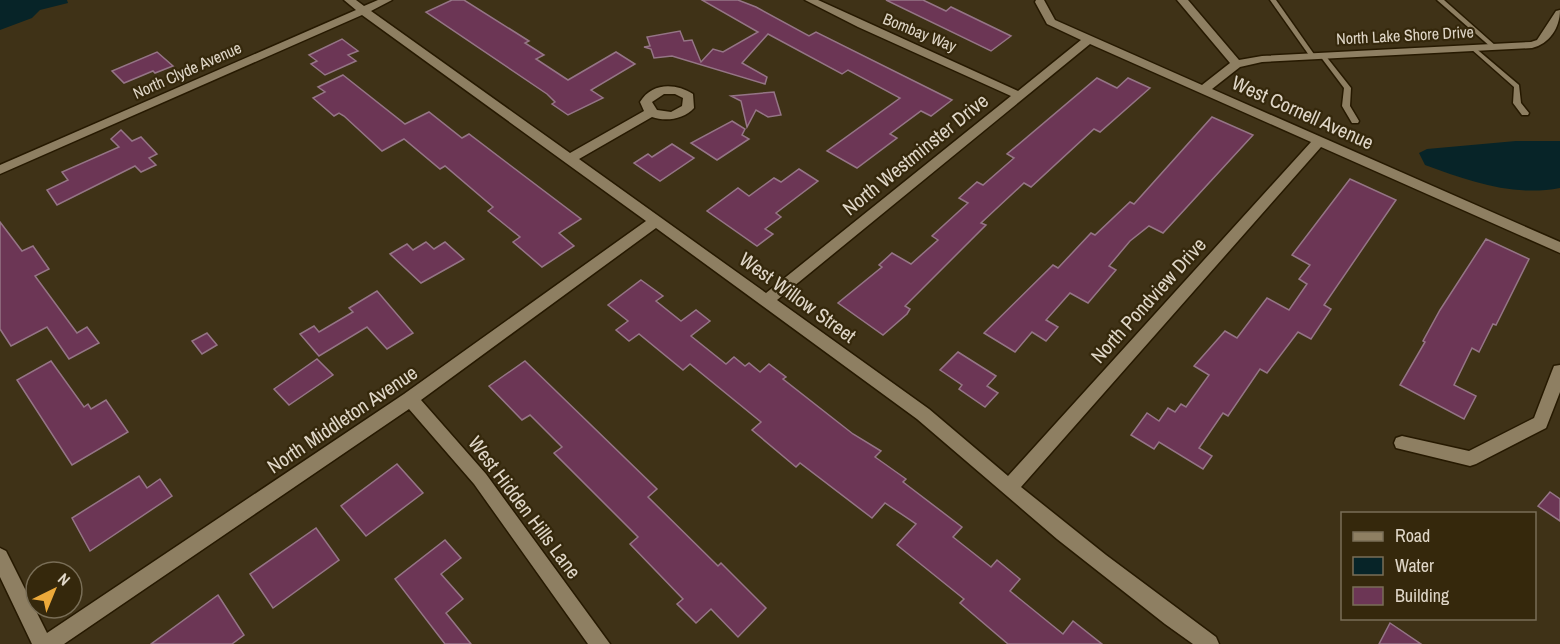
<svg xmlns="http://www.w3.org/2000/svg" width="1560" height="644" viewBox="0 0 1560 644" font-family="'Archivo Narrow',sans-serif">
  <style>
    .water { fill: #072428 }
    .building { fill: #6c3655; stroke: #957586; stroke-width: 1.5 }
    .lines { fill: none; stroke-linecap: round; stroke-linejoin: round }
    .service-casing { stroke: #261900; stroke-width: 3 }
    .minor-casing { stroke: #261900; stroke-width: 3 }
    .service { fill: #8e7f62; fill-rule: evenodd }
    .minor { fill: #8e7f62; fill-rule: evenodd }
    .labels { text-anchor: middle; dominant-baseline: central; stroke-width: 4.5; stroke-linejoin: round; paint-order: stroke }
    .far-street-label { font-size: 16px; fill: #e0d7c8; stroke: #35280c }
    .street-label { font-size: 20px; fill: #e0d7c8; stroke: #35280c }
  </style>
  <rect width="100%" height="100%" fill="#3f3217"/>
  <!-- water -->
  <g class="water">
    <path d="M0 0H67L68 3 40 10 32 18 0 30Z"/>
    <path d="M1516 141H1560V188C1513 197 1469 181 1425 165L1419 153 1427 149Z"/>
  </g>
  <!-- building -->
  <g class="building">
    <path d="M452 0H464L529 41 525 43 544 55 536 59 568 80 616 52 635 64 591 90 603 98 568 115 552 104 555 102 547 94 426 12Z"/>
    <path d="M702 0H738L756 7 809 36 816 32 952 100 931 116 921 111 890 134 897 138 857 168 827 151 900 98 848 70 842 74 768 34 742 63 767 77 765 84 672 56 654 58 651 49 644 47 650 46 647 37 680 31 684 41 692 40 701 62 713 49 723 52 758 32Z"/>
    <path d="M886 0H923L946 11 951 7 1011 36 991 51Z"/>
    <path d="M342 39 358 51 348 55 356 61 325 75 311 64 317 61 309 55Z"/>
    <path d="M157 52 173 66 155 73 153 71 124 83 112 71Z"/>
    <path d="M343 75 405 124 429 112 462 138 469 134 581 219 559 233 574 246 542 267 513 242 520 237 488 211 493 207 445 166 440 169 404 139 382 151 344 116 339 113 334 116 313 98 325 92 318 87Z"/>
    <path d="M1097 78 1117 88 1128 78 1150 88 1100 132 1094 129 1031 187 1024 183 981 223 986 225 905 306 910 309 907 314 883 335 838 303 882 267 879 265 892 253 911 264 938 240 932 236 968 203 959 198 977 182 983 185 1014 158 1007 154Z"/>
    <path d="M774 92 781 115 768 117 756 110 747 127 741 101 731 96Z"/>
    <path d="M1212 117 1253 135 1163 233 1149 226 1130 241 1109 266 1116 270 1088 303 1070 293 1046 320 1058 327 1046 341 1032 332 1015 352 984 333 1053 265 1058 268 1091 233 1095 235 1130 202 1134 204Z"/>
    <path d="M732 121 745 129 742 135 749 139 717 160 691 143Z"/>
    <path d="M121 130 132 141 141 137 157 154 149 158 156 165 141 172 135 166 57 205 47 190 68 180 62 172 119 147 111 139Z"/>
    <path d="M672 144 694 158 660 181 634 163 648 154 652 157Z"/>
    <path d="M799 169 818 181 776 213 781 217 765 229 773 234 757 246 707 211 738 188 749 196 774 178 781 182Z"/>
    <path d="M1350 179 1396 200 1324 305 1331 309 1311 339 1298 332 1267 373 1260 369 1228 416 1223 413 1199 448 1212 456 1203 469 1159 442 1154 449 1131 435 1147 413 1159 421 1168 408 1175 412 1181 404 1186 407 1209 375 1194 366 1225 331 1237 338 1267 298 1289 310 1307 284 1299 279 1310 265 1292 255Z"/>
    <path d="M0 222 22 251 33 246 49 269 35 276 77 333 87 327 99 343 69 359 47 327 11 346 0 329Z"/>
    <path d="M1486 239 1529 259 1496 325 1493 324 1479 352 1472 348 1454 385 1476 396 1464 419 1400 385 1425 342 1423 341 1440 310Z"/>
    <path d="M426 242 434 249 445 242 464 259 421 283 390 254 407 244 413 250Z"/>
    <path d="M641 280 663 296 656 301 681 321 696 310 710 321 691 336 726 364 734 357 745 366 749 363 760 372 769 364 786 377 783 379 853 434 881 451 875 457 906 479 903 482 962 527 953 537 991 567 997 560 1020 579 1010 591 1063 634 1073 621 1102 644H1008L960 603 964 599 897 545 916 524 885 503 872 518 800 463 796 467 752 430 761 422 690 364 683 370 639 334 629 341 616 330 628 321 608 305Z"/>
    <path d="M377 291 413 333 387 349 367 327 319 356 300 334 314 326 319 332 353 312 349 308Z"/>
    <path d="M207 333 217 345 202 354 192 341Z"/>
    <path d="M958 352 996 376 987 386 998 393 985 407 959 389 962 385 940 370Z"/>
    <path d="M317 359 333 375 289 405 274 389Z"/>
    <path d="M51 361 84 407 88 404 91 409 106 400 128 432 72 465 17 380Z"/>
    <path d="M525 361 657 489 648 497 718 566 721 563 766 608 738 637 711 609 696 623 677 604 683 599 630 544 638 537 554 453 562 447 530 415 522 420 489 386Z"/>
    <path d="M397 464 423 493 366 536 341 506Z"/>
    <path d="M139 476 147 488 160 479 172 496 90 551 72 518Z"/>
    <path d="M1550 492 1560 499V521L1538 506Z"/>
    <path d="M316 528 339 560 273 608 250 574Z"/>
    <path d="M445 540 461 558 441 574 463 599 446 613 471 644H445L395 579Z"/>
    <path d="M218 595 244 635 232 644H151Z"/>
    <path d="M1390 623 1421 644H1379Z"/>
  </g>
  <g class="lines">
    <!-- service casing -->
    <g class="service-casing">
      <g id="service">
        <path d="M1270 0H1276L1316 57 1315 58H1311Z"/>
        <path d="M1437 0H1444L1496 46V48H1492Z"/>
        <path d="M1473 46 1519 85 1521 103 1529 113 1528 115H1522L1513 103 1514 87 1471 49 1470 48Z"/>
        <path d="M1323 54 1325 55 1351 88 1350 106 1359 121 1358 123H1352L1342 106 1344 88 1320 56Z"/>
      </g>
    </g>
    <!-- minor casing -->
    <g class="minor-casing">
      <g id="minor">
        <path d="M344 0H356L364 6 378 0H392L371 11 570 153 644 111 640 102C652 82 676 83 693 94L694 108C684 119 666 122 652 117L579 159 766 293 1011 96 858 27 805 0H818L1018 91 1081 40 1047 24 1035 2 1036 0H1044L1055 20 1202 85 1230 63 1177 0H1188L1239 60 1262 56 1531 42 1537 40 1556 11 1560 10C1560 28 1549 44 1532 48L1262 62 1240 67 1212 89 1560 242V253L1321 147 1021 487 1106 555 1216 637 1219 644H1193L1165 624 1057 539 917 419 656 228 421 400 486 474 610 644H588L474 484 409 409 64 644H32L0 577V548L6 551 47 633 404 394 646 221 362 15 0 174V165L356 10ZM1090 44 1311 142 1008 476 929 409 777 300ZM664 94H675L683 98 682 106 671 112 657 110 652 102Z"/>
        <path d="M1560 365V392L1546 428 1476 464 1470 466 1396 448 1394 443 1396 438 1402 436 1469 451 1534 418 1552 371 1554 366Z"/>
      </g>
    </g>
    <!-- service -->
    <use href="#service" class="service"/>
    <!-- minor -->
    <use href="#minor" class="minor"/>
  </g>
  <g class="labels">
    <!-- far-street labels -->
    <g class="far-street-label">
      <text transform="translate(920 32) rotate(22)">Bombay Way</text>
      <text transform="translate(1405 35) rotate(-3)">North Lake Shore Drive</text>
      <text transform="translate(187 70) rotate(-24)">North Clyde Avenue</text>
    </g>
    <!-- street labels -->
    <g class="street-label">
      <text transform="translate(1303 112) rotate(24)">West Cornell Avenue</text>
      <text transform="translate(915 154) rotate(-39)">North Westminster Drive</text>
      <text transform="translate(798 297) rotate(36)">West Willow Street</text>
      <text transform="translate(1148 300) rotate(-48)">North Pondview Drive</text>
      <text transform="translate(342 419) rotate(-34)">North Middleton Avenue</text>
      <text transform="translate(525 507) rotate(53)">West Hidden Hills Lane</text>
    </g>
  </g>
  <!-- legend -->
  <rect x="1341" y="512" width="195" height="108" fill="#35280c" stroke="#796e57" stroke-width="1.5"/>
  <rect x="1353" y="532" width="30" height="9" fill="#8e7f62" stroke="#796e57" stroke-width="1.5"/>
  <text x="1395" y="542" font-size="18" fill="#e0d7c8">Road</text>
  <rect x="1353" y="557" width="30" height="18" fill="#072428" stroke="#796e57" stroke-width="1.5"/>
  <text x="1395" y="572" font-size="18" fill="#e0d7c8">Water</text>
  <rect x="1353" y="587" width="30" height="18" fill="#6c3655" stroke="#796e57" stroke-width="1.5"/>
  <text x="1395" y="602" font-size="18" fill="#e0d7c8">Building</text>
  <!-- north arrow -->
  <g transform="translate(54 590) rotate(43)"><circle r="28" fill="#35280c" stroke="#796e57" stroke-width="1.5"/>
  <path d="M0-4.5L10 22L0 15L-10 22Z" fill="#eca93a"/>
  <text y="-9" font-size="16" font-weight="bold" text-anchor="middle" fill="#e0d7c8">N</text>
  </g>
</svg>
